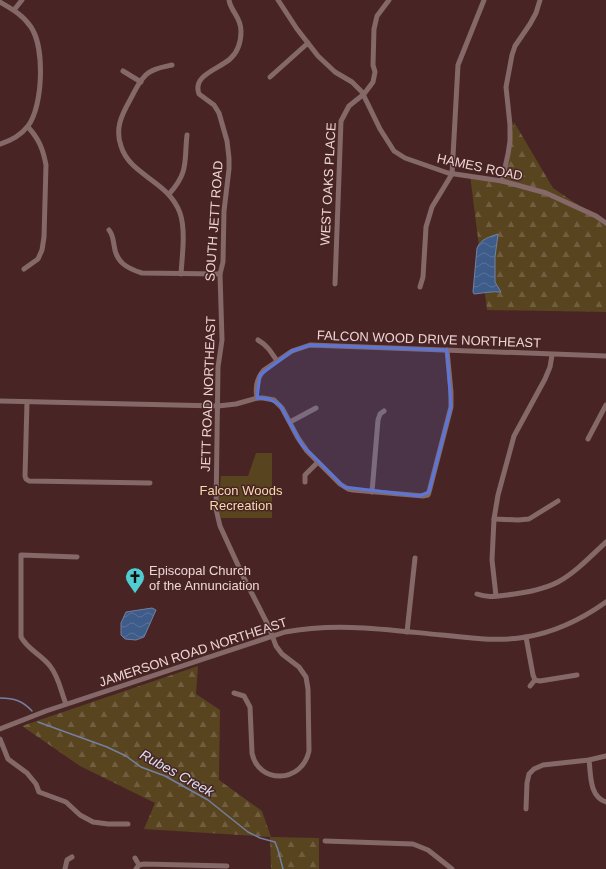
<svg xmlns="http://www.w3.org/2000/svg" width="606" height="869" viewBox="0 0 606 869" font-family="Arial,sans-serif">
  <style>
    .forest { fill: url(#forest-firs) }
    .green { fill: #594420 }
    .water { fill: url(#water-waves); stroke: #7380a0 }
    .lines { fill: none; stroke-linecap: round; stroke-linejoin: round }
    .stream { stroke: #7380a0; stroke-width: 1.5 }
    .minor { stroke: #856868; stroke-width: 5 }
    .marked { fill: #5c76d7; fill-opacity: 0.2; stroke: #5c76d7; stroke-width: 3; stroke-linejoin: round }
    .labels { text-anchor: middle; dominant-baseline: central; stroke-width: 3; stroke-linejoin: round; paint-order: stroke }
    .street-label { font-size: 13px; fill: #eed5d5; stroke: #482425 }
    .park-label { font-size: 13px; fill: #f8dbad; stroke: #482425 }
    .poi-label { font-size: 13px; fill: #eed5d5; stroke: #482425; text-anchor: start }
    .water-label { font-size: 14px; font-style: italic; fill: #d9e2f1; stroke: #482425 }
  </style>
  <defs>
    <pattern id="forest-firs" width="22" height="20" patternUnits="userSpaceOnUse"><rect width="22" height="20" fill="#594420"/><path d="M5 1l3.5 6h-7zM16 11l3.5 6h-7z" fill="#715e40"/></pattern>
    <pattern id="water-waves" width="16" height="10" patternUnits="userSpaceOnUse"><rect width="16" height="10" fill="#3e5c8a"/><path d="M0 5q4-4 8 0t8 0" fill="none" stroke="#5a729a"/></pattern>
  </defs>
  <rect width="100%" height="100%" fill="#482425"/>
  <!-- forest -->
  <g class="forest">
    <path d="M514 122 553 188 606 224V312L487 310 470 175 503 180Z"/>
    <path d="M198 666 196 694 220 710 219 780 262 811 271 837 319 838V869H271L270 837 144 829 155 803 80 766 22 726Z"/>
  </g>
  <!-- green -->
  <path class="green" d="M256 453H272V518H221L218 506 221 476H248Z"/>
  <!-- water -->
  <g class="water">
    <path d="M498 234 495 257V282L501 292C492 291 484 293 474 294L473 292 477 248C481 239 489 237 498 234Z"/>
    <path d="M152 608 156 610 144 637 136 640 125 639 121 635V623L126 612Z"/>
  </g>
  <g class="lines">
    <!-- stream -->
    <g class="stream">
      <path d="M0 698C14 698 23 701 32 711"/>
      <path d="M38 722 107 747 126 756 141 767 165 776 208 800 248 832 260 838 275 842 278 850 283 869"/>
    </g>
    <!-- minor -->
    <g class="minor">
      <path d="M229 0C231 12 241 17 241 31 241 42 238 52 230 59 219 69 192 75 199 94L214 105 219 113 227 141 229 158V169L224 211 223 262 220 274 222 340 218 367 216 509 220 526 243 576 269 627 276 646 282 654 299 667 306 677 308 689 309 751C302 784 258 784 252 753L250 707 244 696 234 693"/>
      <path d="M278 0 297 29 318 56 335 72 352 82 362 92 380 129 394 151 405 158 448 173 502 181 546 193 596 216 606 223"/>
      <path d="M0 2C12 9 23 15 31 27 45 48 43 106 28 126 21 135 10 141 0 144"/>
      <path d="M14 10 22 0"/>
      <path d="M172 65C163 67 150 69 144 77 138 83 134 93 130 100 121 116 115 129 121 146 130 176 168 180 180 213 186 230 182 257 181 274"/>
      <path d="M123 71 141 82"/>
      <path d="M270 77 308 43"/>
      <path d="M502 181 508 154 510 141V125L506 87 512 55 515 46 530 24 536 13 540 0"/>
      <path d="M169 194C189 172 184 162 187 135"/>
      <path d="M109 230C113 235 113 239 114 245 116 262 126 268 142 273L220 274"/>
      <path d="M24 269 38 259 42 250 44 237 46 165C43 149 39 139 28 127"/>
      <path d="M335 284 341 121 349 106 364 94 373 82 375 72 373 65 374 29 377 16 389 0"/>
      <path d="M420 287 423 277 426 227 432 207 452 174 458 65 484 0"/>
      <path d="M258 340C268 346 271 352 277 361"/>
      <path d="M257 398C255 388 256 379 264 370L292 351 310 345 606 356"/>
      <path d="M0 401 218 406 236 404 257 398H263L274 400 282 408 298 438 307 451 340 484 348 489 353 490 423 496 428 495 429 492 451 407V392L447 350"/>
      <path d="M27 402 25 476 26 479 29 481 150 483"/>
      <path d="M290 422 316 408"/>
      <path d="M588 439 606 405"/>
      <path d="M305 482V475L318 462"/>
      <path d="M372 492 378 420 380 414 384 411"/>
      <path d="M494 519 518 520 529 519 558 501"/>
      <path d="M477 594C487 598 497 596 507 595 524 593 543 590 558 582 576 572 591 556 606 542"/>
      <path d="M496 596 492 560 494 519 498 495 514 436 545 379 550 367 552 355"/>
      <path d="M407 632 415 558"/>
      <path d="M526 637 533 675 535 680 540 681 577 675"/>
      <path d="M530 686 535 680"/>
      <path d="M66 704C61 692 59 677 50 666 42 655 28 650 21 637V555L77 557"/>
      <path d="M0 729 46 711 285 632C338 622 389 630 442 635 470 638 499 642 526 637 556 632 582 619 606 602"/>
      <path d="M0 739 8 759 27 773 36 784 39 792 66 802 80 815 93 822 108 824H128"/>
      <path d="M589 760C591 775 589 796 606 802"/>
      <path d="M526 809 527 783 529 774 534 769 543 765 589 760 606 756"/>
      <path d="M325 841 413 844 428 850 452 869"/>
      <path d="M135 858 139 865"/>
      <path d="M65 869 67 860 72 857"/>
      <path d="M136 869 139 865 144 864 227 866"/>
    </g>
  </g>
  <!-- marked area -->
  <path class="marked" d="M310 345 447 350 451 407 429 492 419 496 344 487 302 445 280 405 269 399 257 398 260 375 292 351Z"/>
  <!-- icons -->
  <defs>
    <g id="church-pin" transform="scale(1)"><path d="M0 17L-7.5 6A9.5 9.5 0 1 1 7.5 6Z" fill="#51ccd1" stroke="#482425"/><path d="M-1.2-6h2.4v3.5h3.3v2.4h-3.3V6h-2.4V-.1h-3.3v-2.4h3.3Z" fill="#111"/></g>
  </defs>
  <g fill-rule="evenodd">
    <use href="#church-pin" x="135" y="577"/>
  </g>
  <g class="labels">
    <!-- street labels -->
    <g class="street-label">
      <text transform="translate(480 167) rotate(12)">HAMES ROAD</text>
      <text transform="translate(328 184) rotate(-87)">WEST OAKS PLACE</text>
      <text transform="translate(214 221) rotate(-86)">SOUTH JETT ROAD</text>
      <text transform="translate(429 339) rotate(2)">FALCON WOOD DRIVE NORTHEAST</text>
      <text transform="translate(208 394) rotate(-88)">JETT ROAD NORTHEAST</text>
      <text transform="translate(193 652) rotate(-18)">JAMERSON ROAD NORTHEAST</text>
    </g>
    <!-- park labels -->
    <g class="park-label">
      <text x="241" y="490">Falcon Woods<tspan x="241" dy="15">Recreation</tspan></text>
    </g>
    <!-- poi labels -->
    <g class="poi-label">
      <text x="149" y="570">Episcopal Church<tspan x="149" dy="15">of the Annunciation</tspan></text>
    </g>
    <!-- water labels -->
    <g class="water-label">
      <text transform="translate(177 773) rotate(29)">Rubes Creek</text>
    </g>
  </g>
</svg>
